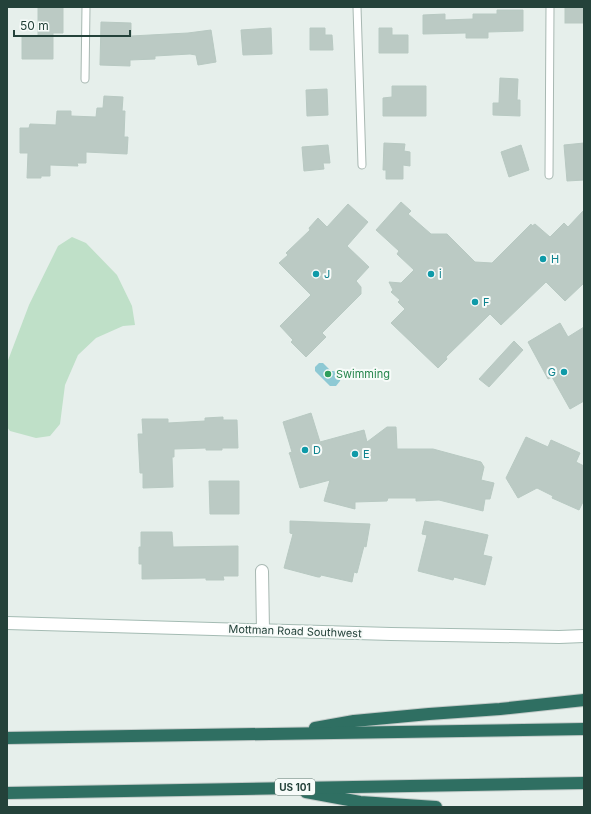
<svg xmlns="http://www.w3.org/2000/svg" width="591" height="814" viewBox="0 0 591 814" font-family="Inter,sans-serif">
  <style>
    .green { fill: #bfe0c8 }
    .water { fill: #8ec9d4 }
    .building { fill: #bbcac4; stroke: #b8c9c2 }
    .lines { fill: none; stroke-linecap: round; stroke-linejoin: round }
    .lane-casing { stroke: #a8b8b2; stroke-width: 9 }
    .street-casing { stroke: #a8b8b2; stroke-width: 14 }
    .secondary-casing { stroke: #a4bbb3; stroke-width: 14 }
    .highway-casing { stroke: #c2cac8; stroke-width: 14 }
    .lane { stroke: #fff; stroke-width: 7 }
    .street { stroke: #fff; stroke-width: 12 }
    .secondary { stroke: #fff; stroke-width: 12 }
    .highway { stroke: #2f6f62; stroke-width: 12 }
    .culture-dot { fill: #0f9aa8; stroke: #f7fbf9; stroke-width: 1.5 }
    .leisure-dot { fill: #2e9e5b; stroke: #f7fbf9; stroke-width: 1.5 }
    .labels { text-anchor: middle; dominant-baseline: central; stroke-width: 4; stroke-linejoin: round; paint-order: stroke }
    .shield { fill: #f7fbf9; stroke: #637a73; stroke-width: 1 }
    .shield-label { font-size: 10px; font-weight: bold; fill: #24423a }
    .culture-label { font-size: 11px; fill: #0d838f; stroke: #f7fbf9; text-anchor: start }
    .leisure-label { font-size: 11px; fill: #27864d; stroke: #f7fbf9; text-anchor: start }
    .street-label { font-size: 11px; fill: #24423a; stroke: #f7fbf9 }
  </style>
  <rect width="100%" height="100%" fill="#e6efeb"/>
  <!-- green -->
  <path class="green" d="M72 237 86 243 117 275 132 306 135 325 123 326 96 338 78 355 65 385 60 424 50 436 36 438 10 431 7 427V363L29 305 58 246Z"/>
  <!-- water -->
  <path class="water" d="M319 363H323L331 371H334L341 377 340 381 336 386H330L315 371V367Z"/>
  <!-- building -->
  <g class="building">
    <path d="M38 7H63V33H53V59H22V37H38Z"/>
    <rect x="565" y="7" width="19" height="16"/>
    <path d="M497 10H523V31L488 32V38H466V33L423 34V15L445 14V20L473 19V14H497Z"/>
    <path d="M101 22 131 23V36L188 33 211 30 216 62 198 65 196 55 190 54 155 56V59L130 60V66L100 65Z"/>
    <path d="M271 28 272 54 243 55 241 30Z"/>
    <path d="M310 28H325V35H332L333 50H310Z"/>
    <path d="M379 28H392V35H408V53H379Z"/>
    <path d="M500 78 518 79 517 100H520V116L493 115V103H499Z"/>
    <path d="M392 86H426V116H383V98L392 97Z"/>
    <path d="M327 89 328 115 307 116 306 90Z"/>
    <path d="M104 96 123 97 122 111H125L124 137H128L127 154 86 152V163H77L78 166 50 165V176H41V178H27L28 153H20V128H29L30 124 56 125 57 111H71V116L96 117 97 108H103Z"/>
    <path d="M384 143 405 144 404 151 410 152V166L403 165V179H386V170H383Z"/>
    <path d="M584 143V180L567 181 564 145Z"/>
    <path d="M328 145 330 163H323L324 169 304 171 302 147Z"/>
    <path d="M521 145 529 170 509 177 501 152Z"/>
    <path d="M401 202 411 211 408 214 431 234H447L475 262 492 263 531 224 532 226 535 224 550 237 564 223 568 227 584 210V283L565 301 546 282 501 325 490 314 446 357 447 359 438 368 391 323 405 309 398 302 400 300 391 292 393 290 389 282 401 283 414 270 397 254 399 251 376 230Z"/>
    <path d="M348 204 368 222 347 246 369 267 356 281 361 287V294L322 333 326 337 306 357 291 342 293 340 280 326 311 295 279 263 288 255 286 253 310 230 309 228 318 218 327 227Z"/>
    <path d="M560 323 568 337 584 327V401L570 409 552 377 548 379 528 342Z"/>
    <path d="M514 341 523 350 489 387 479 379Z"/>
    <path d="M311 413 320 442 364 430 367 442 387 427H396L397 449H433L481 462 484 467 481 480 494 483 490 499H485L483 511 439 500 416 501V498H388L387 501 355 502V509L324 501 330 480 300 488 290 455 289 453 292 452 283 422Z"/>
    <path d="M223 417V420H237L238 448H222V450H206V448L174 449V457H172L173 487 143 488V473H140L138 434H143L142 419H168V423L205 421V418Z"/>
    <path d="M526 437 548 447 551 440 580 453 576 462 584 466V500L579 510 552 498 553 496 537 488 518 498 506 478Z"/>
    <path d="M209 481H239V514H210Z"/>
    <path d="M290 521 370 524 366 547 364 546 357 573 354 572 352 582 321 575 320 577H318L284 568 293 534 290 533Z"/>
    <path d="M425 521 488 535 483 555 492 557 485 585 454 577 453 580 418 571 427 535 422 534Z"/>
    <path d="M141 532H172L173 547 238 546V576H223L224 580H206V578L142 579V564H139V547H141Z"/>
  </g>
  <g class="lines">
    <!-- lane casing -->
    <g class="lane-casing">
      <g id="lane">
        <path d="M357 7 362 165"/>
        <path d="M85 79 86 7"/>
        <path d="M549 175 550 7"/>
      </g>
    </g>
    <!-- street casing -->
    <g class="street-casing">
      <path id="street" d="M262 571 263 630"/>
    </g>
    <!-- secondary casing -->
    <g class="secondary-casing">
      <path id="secondary" d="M7 623 391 634 559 637 584 636"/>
    </g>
    <!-- highway casing -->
    <g class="highway-casing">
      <g id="highway">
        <path d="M315 728 354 721 429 714 500 709 584 700"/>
        <path d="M7 738 584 729"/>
        <path d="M306 792 360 802 436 807"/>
        <path d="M7 793 584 783"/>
      </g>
    </g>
    <!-- lane -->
    <use href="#lane" class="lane"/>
    <!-- street -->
    <use href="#street" class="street"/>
    <!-- secondary -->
    <use href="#secondary" class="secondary"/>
    <!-- highway -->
    <use href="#highway" class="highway"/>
  </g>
  <!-- markers -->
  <g class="culture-dot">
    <circle cx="543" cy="259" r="4"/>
    <circle cx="316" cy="274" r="4"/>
    <circle cx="431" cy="274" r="4"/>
    <circle cx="475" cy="302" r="4"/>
    <circle cx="564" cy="372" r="4"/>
    <circle cx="305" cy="450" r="4"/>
    <circle cx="355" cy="454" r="4"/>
  </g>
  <circle class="leisure-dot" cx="328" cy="374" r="4"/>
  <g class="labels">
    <!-- shield labels -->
    <rect class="shield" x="275" y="779" width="40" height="16" rx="3"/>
    <g class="shield-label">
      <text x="295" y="787">US 101</text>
    </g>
    <!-- culture labels -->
    <g class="culture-label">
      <text x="551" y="259">H</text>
      <text x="324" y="274">J</text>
      <text x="439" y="274">i</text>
      <text x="483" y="302">F</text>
      <text x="556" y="372" text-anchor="end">G</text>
      <text x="313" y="450">D</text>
      <text x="363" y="454">E</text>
    </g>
    <!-- leisure labels -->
    <g class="leisure-label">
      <text x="336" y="374">Swimming</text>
    </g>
    <!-- street labels -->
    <g class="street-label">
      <text transform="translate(295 631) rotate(2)">Mottman Road Southwest</text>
    </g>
  </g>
  <!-- border -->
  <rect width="591" height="814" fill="none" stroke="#24423a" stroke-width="16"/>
  <!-- scale -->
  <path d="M14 30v6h116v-6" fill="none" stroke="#24423a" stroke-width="2"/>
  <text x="20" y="30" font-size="12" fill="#24423a" stroke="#f7fbf9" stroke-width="3" paint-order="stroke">50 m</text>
</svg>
